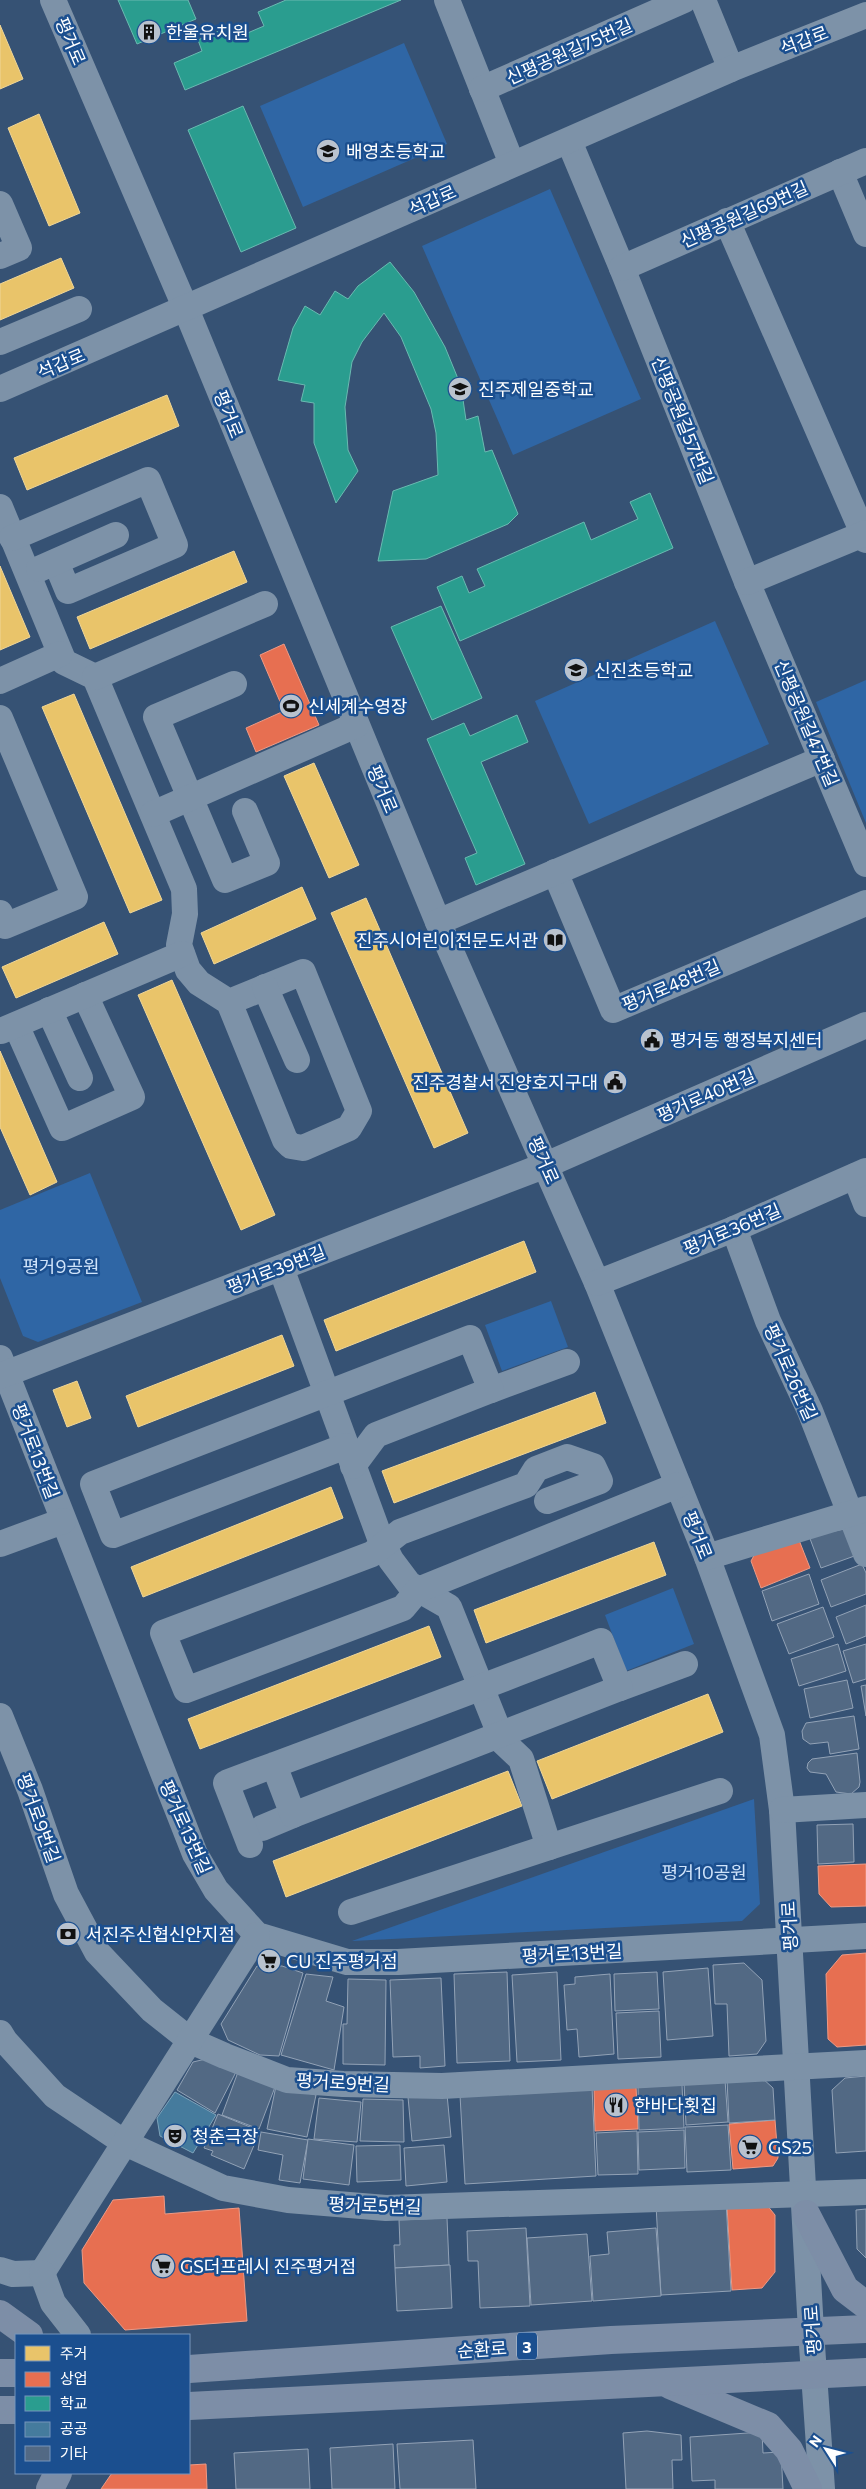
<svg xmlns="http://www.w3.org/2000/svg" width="866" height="2489" viewBox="0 0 866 2489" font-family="Commissioner,'Noto Sans KR',sans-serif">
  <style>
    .green { fill: #2f66a5 }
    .homes { fill: #e9c46a; stroke: #f0d697 }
    .shops { fill: #e76f51; stroke: #ee9a85 }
    .schools { fill: #2a9d8f; stroke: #6abab1 }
    .public { fill: #457b9d; stroke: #7da3ba }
    .building { fill: #526984; stroke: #92a2b6 }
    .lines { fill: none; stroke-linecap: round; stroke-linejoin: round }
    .minor { stroke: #7d92a8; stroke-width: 26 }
    .major { stroke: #7d8ea7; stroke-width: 28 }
    .labels { text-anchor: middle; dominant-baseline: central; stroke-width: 5; stroke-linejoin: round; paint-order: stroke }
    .shield { fill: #1b4f8f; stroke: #bbcadd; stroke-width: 1 }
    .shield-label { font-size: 16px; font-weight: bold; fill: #fff }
    .poi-label { font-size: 18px; fill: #fff; stroke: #1b4f8f; text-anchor: start }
    .street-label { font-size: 18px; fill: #fff; stroke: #1b4f8f }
    .park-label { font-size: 18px; fill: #cfe3fa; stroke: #1b4f8f }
  </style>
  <rect width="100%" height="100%" fill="#365274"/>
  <!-- green -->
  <g class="green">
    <path d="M404 43 447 144 303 207 260 106Z"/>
    <path d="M550 189 641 399 513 455 422 246Z"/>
    <path d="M715 621 769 744 589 824 535 701Z"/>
    <path d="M866 680V823L816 702Z"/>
    <path d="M90 1173 142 1302 38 1342 23 1336 0 1278V1210Z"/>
    <path d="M551 1301 568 1347 502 1371 485 1325Z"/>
    <path d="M673 1588 694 1644 626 1671 605 1615Z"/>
    <path d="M754 1799 760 1904 742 1921 352 1941Z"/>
  </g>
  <!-- homes -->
  <g class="homes">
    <path d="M0 25 23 79 0 89Z"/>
    <path d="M39 114 80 213 49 226 8 128Z"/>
    <path d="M61 258 74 288 0 320V284Z"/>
    <path d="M167 395 179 426 27 490 14 458Z"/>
    <path d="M234 551 247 582 90 649 77 617Z"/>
    <path d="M0 566 30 637 0 650Z"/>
    <path d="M74 694 162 900 130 913 42 707Z"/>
    <path d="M314 763 359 865 329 878 284 776Z"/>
    <path d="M302 887 316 919 214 964 201 933Z"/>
    <path d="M366 898 468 1133 434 1148 331 913Z"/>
    <path d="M104 922 118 954 16 998 2 967Z"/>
    <path d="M172 980 275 1215 241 1230 138 995Z"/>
    <path d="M0 1051 57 1182 30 1195 0 1127Z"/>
    <path d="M524 1241 536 1272 336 1351 324 1320Z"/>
    <path d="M282 1335 294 1366 138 1427 126 1396Z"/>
    <path d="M77 1381 91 1418 67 1427 53 1390Z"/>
    <path d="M595 1392 606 1423 394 1503 382 1471Z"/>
    <path d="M331 1487 343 1518 143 1597 131 1567Z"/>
    <path d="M654 1542 666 1575 486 1643 474 1610Z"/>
    <path d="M429 1626 441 1657 200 1749 188 1719Z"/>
    <path d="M708 1694 723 1732 552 1799 537 1761Z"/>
    <path d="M508 1771 522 1806 286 1897 273 1861Z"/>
  </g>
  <!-- shops -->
  <g class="shops">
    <path d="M284 644 319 725 256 752 246 728 284 711 260 655Z"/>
    <path d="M797 1535 810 1568 761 1588 751 1561 757 1550Z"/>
    <path d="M866 1864V1906L831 1907 819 1894 818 1866Z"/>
    <path d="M866 1953V2045L837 2047 828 2039 826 1974 842 1955Z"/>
    <path d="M636 2086 638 2129 595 2131 594 2088Z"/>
    <path d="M775 2120 778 2158 773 2166 733 2169 729 2124Z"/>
    <path d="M164 2196 165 2214 239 2208 247 2321 125 2330 84 2283 82 2250 113 2200Z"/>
    <path d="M766 2204 775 2215V2272L762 2288 732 2290 727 2206Z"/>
    <path d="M206 2464 207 2489H101L112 2473H189V2465Z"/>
  </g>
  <!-- schools -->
  <g class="schools">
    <path d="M118 0H188L196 19 137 44Z"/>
    <path d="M286 0H401L185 90 174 63 202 51 198 40 226 28 231 40 264 26 258 12Z"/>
    <path d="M243 106 296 228 241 252 188 130Z"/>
    <path d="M390 262 414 292 445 347 461 386 466 420 478 416 485 452 492 450 518 514 508 524 426 559 378 561 393 491 438 475 436 433 431 409 401 337 384 313 362 342 352 362 345 407 348 450 358 471 336 503 314 443V403L301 401 305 385 278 380 293 328 305 306 320 315 335 291 348 299 358 286Z"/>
    <path d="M650 493 673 548 460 641 437 587 462 576 469 593 485 586 477 569 584 522 591 540 638 519 630 502Z"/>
    <path d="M441 606 482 698 432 720 391 627Z"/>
    <path d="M517 715 528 742 481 762 525 864 476 885 465 858 477 853 427 739 464 723 470 736Z"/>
  </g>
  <!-- public -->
  <path class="public" d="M175 2092 216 2115 193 2153 160 2136 157 2118Z"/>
  <!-- building -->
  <g class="building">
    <path d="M850 1528 860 1554 821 1568 809 1536Z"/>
    <path d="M862 1564 866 1573V1594L831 1607 821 1580Z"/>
    <path d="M809 1574 819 1604 772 1621 762 1591Z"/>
    <path d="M866 1605V1636L846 1644 836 1617Z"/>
    <path d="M823 1607 834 1637 789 1654 777 1624Z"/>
    <path d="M838 1644 846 1671 799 1686 791 1659Z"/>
    <path d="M866 1644V1679L853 1683 843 1651Z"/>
    <path d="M847 1680 853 1708 810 1718 804 1689Z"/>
    <path d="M866 1685V1716L861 1686Z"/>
    <path d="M854 1716 859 1749 830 1754 828 1742 810 1744 803 1739 802 1731 806 1723Z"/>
    <path d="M857 1753 860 1782 859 1787 851 1794 836 1792 826 1774 810 1772 807 1768 808 1763 812 1759Z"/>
    <path d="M853 1824 854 1862 818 1864 817 1825Z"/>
    <path d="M744 1963 762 1980 766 2041 757 2054 729 2056 727 2004H715L713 1965Z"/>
    <path d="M257 1966H282L303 1973 279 2056 260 2055 228 2040 221 2024Z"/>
    <path d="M708 1968 713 2036 667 2040 663 1972Z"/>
    <path d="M507 1972 510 2061 457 2063 454 1974Z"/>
    <path d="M557 1972 561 2060 517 2062 512 1975Z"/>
    <path d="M657 1972 659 2009 615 2011 614 1974Z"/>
    <path d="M306 1974 333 1977 326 2001 344 2007 334 2070 281 2055Z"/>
    <path d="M610 1974 614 2054 579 2057 577 2029 567 2030 564 1985 575 1984V1977Z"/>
    <path d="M441 1978 445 2066 420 2068V2056L393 2057 390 1980Z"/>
    <path d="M348 1979 386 1980 385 2065 343 2064V2024H347Z"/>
    <path d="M659 2011 661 2057 618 2059 616 2013Z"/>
    <path d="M210 2058 236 2072 215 2113 177 2090 193 2062Z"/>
    <path d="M238 2072 275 2087 259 2129 222 2115Z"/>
    <path d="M866 2076V2151L836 2153 832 2090 845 2078Z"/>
    <path d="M761 2077 773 2088 775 2120 729 2123 727 2079Z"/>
    <path d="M725 2080 728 2122 686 2125 684 2082Z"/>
    <path d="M682 2085 684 2128 639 2130 638 2087Z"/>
    <path d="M276 2086 316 2095 307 2137 267 2129Z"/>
    <path d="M592 2087 596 2176 465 2184 460 2095Z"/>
    <path d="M447 2094 451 2137 412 2141 408 2097Z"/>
    <path d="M319 2098 361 2102 357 2142 314 2139Z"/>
    <path d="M363 2099 403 2100 404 2142 360 2141Z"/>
    <path d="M218 2114 260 2131 244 2169 211 2155 213 2151 204 2148Z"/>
    <path d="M728 2125 731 2170 687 2172 685 2127Z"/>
    <path d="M684 2130 685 2168 639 2170 638 2132Z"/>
    <path d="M637 2131 638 2174 598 2175 596 2133Z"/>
    <path d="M261 2132 308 2140 300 2183 279 2180 283 2155 258 2150Z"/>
    <path d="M308 2139 354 2145 349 2185 303 2179Z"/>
    <path d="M400 2145 401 2180 357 2182 356 2146Z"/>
    <path d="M444 2145 447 2182 406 2186 404 2148Z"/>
    <path d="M726 2201 731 2291 661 2295 656 2205Z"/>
    <path d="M866 2209V2258L857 2249 856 2210Z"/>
    <path d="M447 2218 449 2265 395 2268 394 2245H400L399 2220Z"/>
    <path d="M526 2228 530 2306 480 2308 478 2261H468L467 2231Z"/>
    <path d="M656 2228 661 2296 593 2301 590 2256 609 2254 607 2232Z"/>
    <path d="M587 2234 592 2301 531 2305 527 2238Z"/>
    <path d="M450 2265 452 2308 397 2311 395 2268Z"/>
    <path d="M647 2431 681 2435 682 2460H672L673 2489H626L623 2433Z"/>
    <path d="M762 2432 763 2453 781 2452 783 2489H715V2480L692 2481 690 2437Z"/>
    <path d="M473 2440 476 2489H400L397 2444Z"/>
    <path d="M393 2444 395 2489H332L330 2448Z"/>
    <path d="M308 2449 310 2489H236L234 2453Z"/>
  </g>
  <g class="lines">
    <!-- minor -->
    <g class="minor">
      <path d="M53 0 186 309 438 922 597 1283 707 1557 772 1735 782 1810 811 2331 822 2489"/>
      <path d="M447 0 512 164"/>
      <path d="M703 0 731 69"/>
      <path d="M482 89 684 0"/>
      <path d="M569 141 622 268 747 582 866 864"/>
      <path d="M840 172 866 234"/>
      <path d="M0 204 19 248 0 256"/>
      <path d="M727 221 866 540"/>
      <path d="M622 268 866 161"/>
      <path d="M0 342 79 309"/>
      <path d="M0 389 731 69 866 15"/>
      <path d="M0 507 64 662 95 677 184 889 185 914 179 945 188 970 199 983 229 1002 285 1140 291 1146 303 1148 349 1128 359 1111 303 972 229 1002"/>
      <path d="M12 538 148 480 175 545 68 591 56 562"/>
      <path d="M39 569 116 535"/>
      <path d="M747 582 866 533"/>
      <path d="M95 677 265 604"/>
      <path d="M0 681 60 654"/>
      <path d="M234 684 156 717 225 880 267 863 245 811"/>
      <path d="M0 718 75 897 5 926 0 913"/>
      <path d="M153 814 356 725"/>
      <path d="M555 872 613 1010 866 903"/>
      <path d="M438 922 822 759"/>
      <path d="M265 987 297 1060"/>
      <path d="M49 1010 80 1078"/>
      <path d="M16 1025 62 1128 132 1097 85 995"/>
      <path d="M1 1031 182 954"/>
      <path d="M855 1176 866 1204"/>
      <path d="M734 1229 768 1321 810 1411 866 1554"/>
      <path d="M281 1268 380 1538 391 1560 409 1584 449 1607 503 1742 521 1759 549 1847"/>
      <path d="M597 1283 734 1229 866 1171"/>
      <path d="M0 1358 195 1854 216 1890 257 1935 347 1962H398L866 1936"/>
      <path d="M0 1376 546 1165 866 1025"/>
      <path d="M491 1390 567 1362"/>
      <path d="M346 1446 113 1535 93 1484 470 1338 491 1390 376 1435 353 1466"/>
      <path d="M547 1501 600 1481 593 1466 567 1457 536 1469 526 1485 400 1532 372 1554 163 1633 186 1690 403 1608 418 1590 678 1485"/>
      <path d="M0 1544 63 1521"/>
      <path d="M707 1557 866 1509"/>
      <path d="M620 1688 685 1664"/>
      <path d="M0 1716 30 1790 66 1894 97 1952 152 2010 191 2041 225 2056 287 2080 343 2084 442 2086 866 2063"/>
      <path d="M782 1810 866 1805"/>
      <path d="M262 1828 293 1815"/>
      <path d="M250 1845 226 1783C351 1736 477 1690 601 1641L620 1688 293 1815 274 1765"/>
      <path d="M351 1912 720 1791"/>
      <path d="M0 2033 5 2041 55 2096 125 2143 223 2188 288 2200 386 2208 866 2192"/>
      <path d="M0 2270 13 2274 42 2273"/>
      <path d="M42 2273 257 1935"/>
      <path d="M42 2273 53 2303 78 2335"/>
    </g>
    <!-- major -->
    <g class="major">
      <path d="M806 2214 845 2289 866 2305"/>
      <path d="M0 2314 29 2335"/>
      <path d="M189 2369 611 2340 866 2329"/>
      <path d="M0 2373H16"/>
      <path d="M670 2385 768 2426 789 2450 808 2489"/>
      <path d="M189 2406 866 2372"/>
      <path d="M0 2410H16"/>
      <path d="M50 2489 58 2473"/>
    </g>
  </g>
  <!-- icons -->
  <defs>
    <g id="building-disc" transform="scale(1.25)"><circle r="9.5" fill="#b9c2ce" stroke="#1b4f8f"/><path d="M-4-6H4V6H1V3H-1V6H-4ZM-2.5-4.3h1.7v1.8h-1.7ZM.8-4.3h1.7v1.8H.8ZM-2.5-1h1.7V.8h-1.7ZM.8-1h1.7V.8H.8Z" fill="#111"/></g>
    <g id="school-disc" transform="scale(1.25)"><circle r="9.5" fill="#b9c2ce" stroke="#1b4f8f"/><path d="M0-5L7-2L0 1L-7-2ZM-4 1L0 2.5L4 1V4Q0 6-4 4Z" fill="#111"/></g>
    <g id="stadium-disc" transform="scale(1.25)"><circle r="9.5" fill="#b9c2ce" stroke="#1b4f8f"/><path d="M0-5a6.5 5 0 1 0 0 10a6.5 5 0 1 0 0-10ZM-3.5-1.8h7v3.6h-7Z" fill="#111"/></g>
    <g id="library-disc" transform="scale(1.25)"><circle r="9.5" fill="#b9c2ce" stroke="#1b4f8f"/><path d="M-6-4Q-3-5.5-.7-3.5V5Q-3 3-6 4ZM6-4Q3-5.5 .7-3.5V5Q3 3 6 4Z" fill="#111"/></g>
    <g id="civic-disc" transform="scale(1.25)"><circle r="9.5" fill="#b9c2ce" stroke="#1b4f8f"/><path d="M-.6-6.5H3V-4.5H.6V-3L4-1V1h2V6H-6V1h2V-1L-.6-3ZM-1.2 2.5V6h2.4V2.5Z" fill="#111"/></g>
    <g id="bank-disc" transform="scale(1.25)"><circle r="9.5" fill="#b9c2ce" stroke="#1b4f8f"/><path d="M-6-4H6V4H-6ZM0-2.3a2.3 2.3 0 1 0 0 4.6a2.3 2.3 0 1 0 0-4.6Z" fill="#111"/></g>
    <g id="supermarket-disc" transform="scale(1.25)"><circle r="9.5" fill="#b9c2ce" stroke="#1b4f8f"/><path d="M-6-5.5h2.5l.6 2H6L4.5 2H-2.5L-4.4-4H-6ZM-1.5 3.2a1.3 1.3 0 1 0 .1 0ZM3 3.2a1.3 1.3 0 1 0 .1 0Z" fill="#111"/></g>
    <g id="restaurant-disc" transform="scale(1.25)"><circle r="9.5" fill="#b9c2ce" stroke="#1b4f8f"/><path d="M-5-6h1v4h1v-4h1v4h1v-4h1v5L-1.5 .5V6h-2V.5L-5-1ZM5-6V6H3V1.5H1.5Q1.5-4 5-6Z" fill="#111"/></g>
    <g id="theatre-disc" transform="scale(1.25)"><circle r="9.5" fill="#b9c2ce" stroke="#1b4f8f"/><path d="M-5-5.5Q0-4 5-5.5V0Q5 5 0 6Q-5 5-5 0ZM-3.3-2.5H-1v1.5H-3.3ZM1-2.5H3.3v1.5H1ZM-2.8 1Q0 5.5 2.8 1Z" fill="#111"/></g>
  </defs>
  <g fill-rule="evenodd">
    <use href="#building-disc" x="149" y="32"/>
    <use href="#school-disc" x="328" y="151"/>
    <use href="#school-disc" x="460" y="389"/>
    <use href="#school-disc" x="576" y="670"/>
    <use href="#stadium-disc" x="291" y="706"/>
    <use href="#library-disc" x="555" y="940"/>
    <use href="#civic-disc" x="652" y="1040"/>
    <use href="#civic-disc" x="615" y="1082"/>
    <use href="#bank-disc" x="68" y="1934"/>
    <use href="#supermarket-disc" x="269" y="1961"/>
    <use href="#restaurant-disc" x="616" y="2105"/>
    <use href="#theatre-disc" x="175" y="2136"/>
    <use href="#supermarket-disc" x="750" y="2147"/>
    <use href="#supermarket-disc" x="163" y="2266"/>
  </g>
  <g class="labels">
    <!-- shield labels -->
    <rect class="shield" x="517" y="2332.5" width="20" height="27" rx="4"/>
    <g class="shield-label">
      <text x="527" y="2346">3</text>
    </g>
    <!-- poi labels -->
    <g class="poi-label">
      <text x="166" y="32">한울유치원</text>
      <text x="346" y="151">배영초등학교</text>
      <text x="478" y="389">진주제일중학교</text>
      <text x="594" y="670">신진초등학교</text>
      <text x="308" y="706">신세계수영장</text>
      <text x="538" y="940" text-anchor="end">진주시어린이전문도서관</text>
      <text x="670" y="1040">평거동 행정복지센터</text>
      <text x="598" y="1082" text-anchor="end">진주경찰서 진양호지구대</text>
      <text x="86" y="1934">서진주신협신안지점</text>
      <text x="286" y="1961">CU 진주평거점</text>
      <text x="634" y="2105">한바다횟집</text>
      <text x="192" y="2136">청춘극장</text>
      <text x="768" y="2147">GS25</text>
      <text x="180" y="2266">GS더프레시 진주평거점</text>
    </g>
    <!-- street labels -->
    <g class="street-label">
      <text transform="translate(804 40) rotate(-21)">석갑로</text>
      <text transform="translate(71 41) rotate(67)">평거로</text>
      <text transform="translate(569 51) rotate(-24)">신평공원길75번길</text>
      <text transform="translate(432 200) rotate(-24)">석갑로</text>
      <text transform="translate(744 214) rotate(-24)">신평공원길69번길</text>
      <text transform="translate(61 363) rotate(-23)">석갑로</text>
      <text transform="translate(229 414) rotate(68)">평거로</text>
      <text transform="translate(683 420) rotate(68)">신평공원길57번길</text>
      <text transform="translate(807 723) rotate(67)">신평공원길47번길</text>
      <text transform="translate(383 789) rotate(67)">평거로</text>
      <text transform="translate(671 985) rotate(-23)">평거로48번길</text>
      <text transform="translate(706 1095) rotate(-24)">평거로40번길</text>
      <text transform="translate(544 1160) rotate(66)">평거로</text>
      <text transform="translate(732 1229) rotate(-23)">평거로36번길</text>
      <text transform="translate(276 1269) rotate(-21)">평거로39번길</text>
      <text transform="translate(791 1372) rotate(66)">평거로26번길</text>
      <text transform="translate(36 1451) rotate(69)">평거로13번길</text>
      <text transform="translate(698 1535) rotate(68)">평거로</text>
      <text transform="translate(39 1818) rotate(70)">평거로9번길</text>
      <text transform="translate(186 1827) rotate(66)">평거로13번길</text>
      <text transform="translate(789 1926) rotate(-93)">평거로</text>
      <text transform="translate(572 1953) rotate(-3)">평거로13번길</text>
      <text transform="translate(343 2082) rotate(3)">평거로9번길</text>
      <text transform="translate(375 2205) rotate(2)">평거로5번길</text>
      <text transform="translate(812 2330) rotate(-94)">평거로</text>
      <text transform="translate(482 2349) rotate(-4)">순환로</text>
    </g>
    <!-- park labels -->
    <g class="park-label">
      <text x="61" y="1266">평거9공원</text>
      <text x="704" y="1872">평거10공원</text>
    </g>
  </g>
  <!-- legend -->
  <rect x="15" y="2334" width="175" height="140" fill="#1b4f8f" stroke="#7695bc"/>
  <rect x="25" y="2346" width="25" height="15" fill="#e9c46a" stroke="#7695bc"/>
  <text x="60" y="2359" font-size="15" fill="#ffffff">주거</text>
  <rect x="25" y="2372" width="25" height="15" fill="#e76f51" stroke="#7695bc"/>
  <text x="60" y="2384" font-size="15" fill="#ffffff">상업</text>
  <rect x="25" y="2396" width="25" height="15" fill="#2a9d8f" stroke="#7695bc"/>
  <text x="60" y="2409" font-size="15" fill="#ffffff">학교</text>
  <rect x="25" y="2422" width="25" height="15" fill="#457b9d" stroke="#7695bc"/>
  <text x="60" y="2434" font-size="15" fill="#ffffff">공공</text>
  <rect x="25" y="2446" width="25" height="15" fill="#526984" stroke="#7695bc"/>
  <text x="60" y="2459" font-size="15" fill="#ffffff">기타</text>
  <!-- north arrow -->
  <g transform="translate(826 2449) rotate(306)" stroke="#1b4f8f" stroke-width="4" paint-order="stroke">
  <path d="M0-4L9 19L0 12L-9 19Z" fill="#ffffff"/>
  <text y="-8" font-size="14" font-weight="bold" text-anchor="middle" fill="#ffffff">N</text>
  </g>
</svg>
